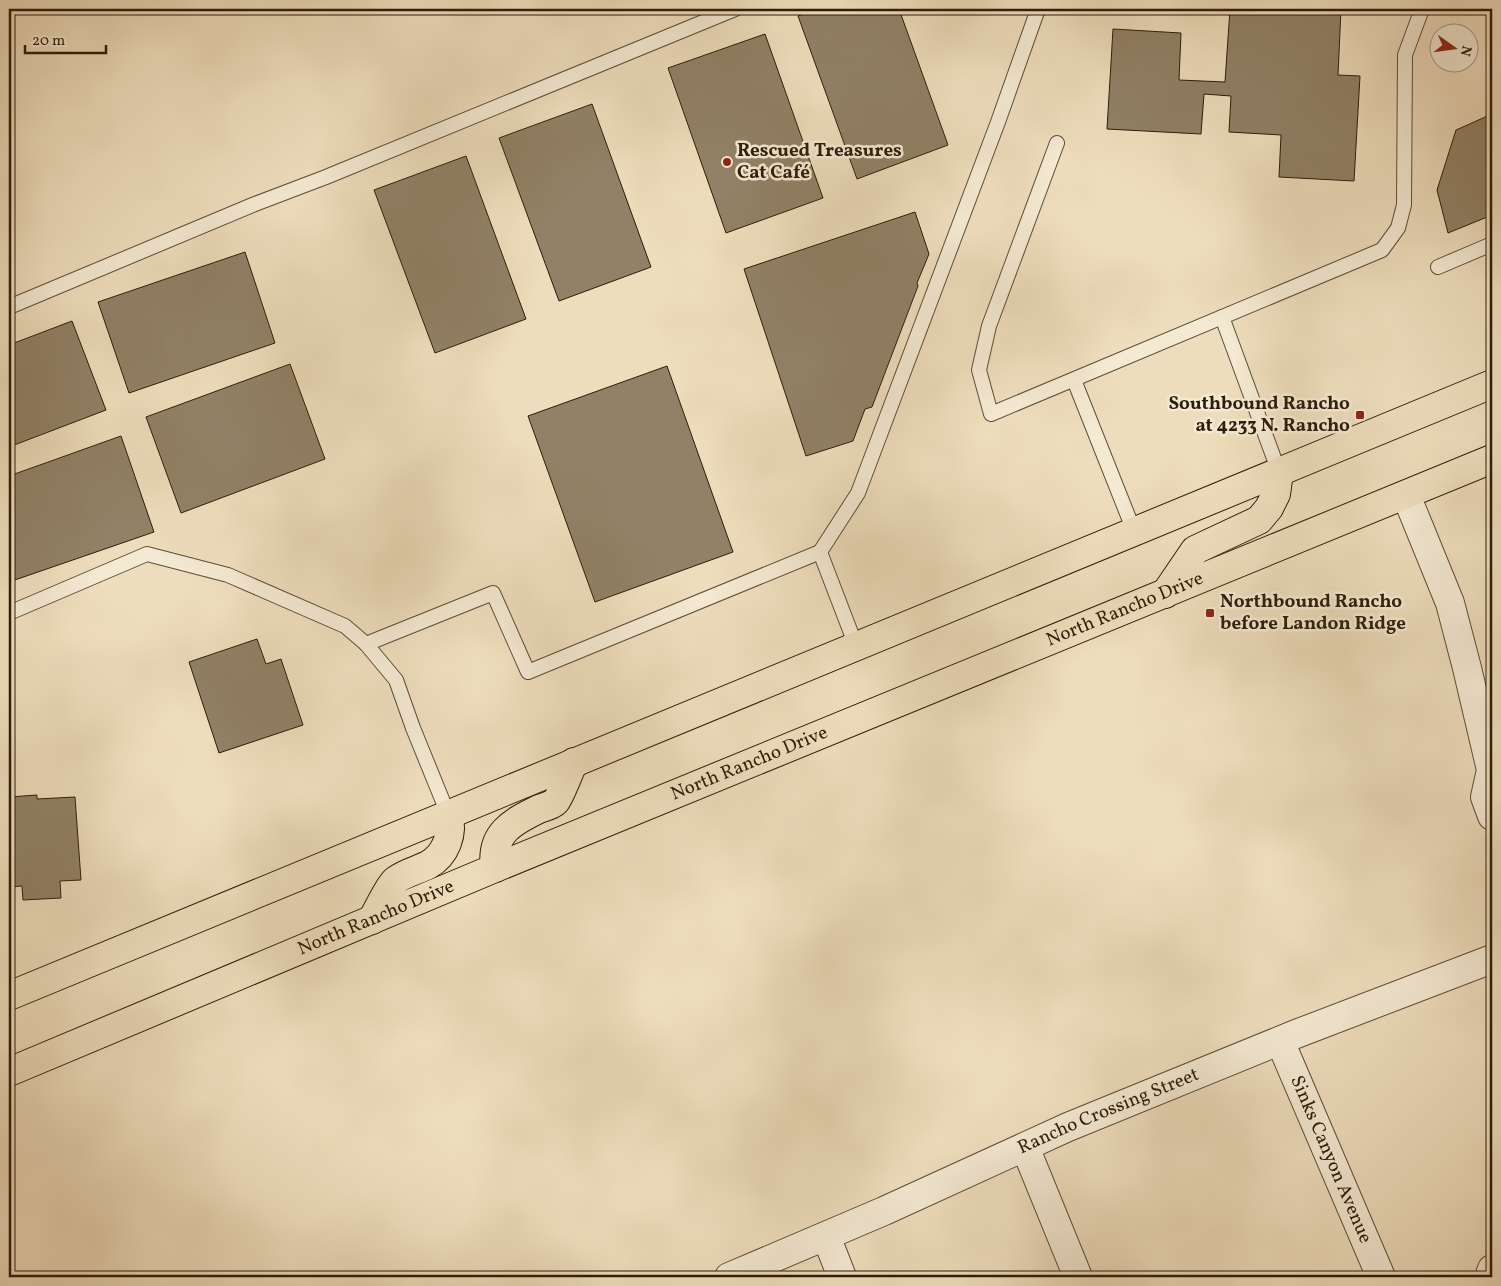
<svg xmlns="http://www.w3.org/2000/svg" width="1501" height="1286" viewBox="0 0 1501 1286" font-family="Vollkorn,serif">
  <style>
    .building { fill: #918166; stroke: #2c1d09 }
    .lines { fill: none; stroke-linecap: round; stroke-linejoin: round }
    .service-casing { stroke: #5c4d36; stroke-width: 16 }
    .minor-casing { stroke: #5c4d36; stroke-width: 30 }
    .primary-casing { stroke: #2c1d09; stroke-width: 30 }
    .service { stroke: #f4e9d3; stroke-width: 14 }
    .minor { stroke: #f4e9d3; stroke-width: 28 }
    .primary { stroke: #eeddbc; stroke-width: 28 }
    .poi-dot { fill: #8f2418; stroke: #f4e9d3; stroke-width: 2 }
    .labels { text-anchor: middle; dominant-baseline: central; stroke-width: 5; stroke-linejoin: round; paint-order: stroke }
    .poi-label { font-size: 19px; font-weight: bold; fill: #2c1d09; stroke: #f4e9d3; text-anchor: start }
    .street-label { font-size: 19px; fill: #2c1d09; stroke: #f4e9d3 }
  </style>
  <rect width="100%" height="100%" fill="#eeddbc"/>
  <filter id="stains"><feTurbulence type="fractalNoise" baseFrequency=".004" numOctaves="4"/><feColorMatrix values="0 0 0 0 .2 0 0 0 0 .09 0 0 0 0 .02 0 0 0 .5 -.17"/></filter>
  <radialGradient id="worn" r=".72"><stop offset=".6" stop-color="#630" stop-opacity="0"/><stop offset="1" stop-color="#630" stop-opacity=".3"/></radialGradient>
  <!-- building -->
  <g class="building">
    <path d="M817 9H899L948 145 857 179 798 16Z"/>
    <path d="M1230 9H1341L1338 75 1360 76 1354 181 1279 177 1281 135 1229 132 1231 96 1204 94 1201 134 1107 129 1113 29 1181 33 1179 80 1225 82Z"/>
    <path d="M765 34 823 198 726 233 668 68Z"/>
    <path d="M592 104 651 267 559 301 499 138Z"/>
    <path d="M1492 114V215L1448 233 1437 190 1456 130Z"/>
    <path d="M466 156 526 319 435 353 374 190Z"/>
    <path d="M915 212 929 254 917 283 918 286 872 407 865 409 853 441 806 456 744 269Z"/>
    <path d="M245 252 275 343 129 393 98 302Z"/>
    <path d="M72 321 106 410 9 447V345Z"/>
    <path d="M290 364 325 459 181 513 146 417Z"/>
    <path d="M667 366 733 552 595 602 528 416Z"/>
    <path d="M121 436 154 532 9 582V476Z"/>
    <path d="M257 639 266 664 281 659 303 725 219 753 189 662Z"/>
    <path d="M37 795V799L75 797 81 880 60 881 61 898 23 900 22 886 9 887V797Z"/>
  </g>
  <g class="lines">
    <!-- service casing -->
    <g class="service-casing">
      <g id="service">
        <path d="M1057 143 989 326 979 370 991 414 1382 250 1398 228 1404 205 1405 55 1422 9"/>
        <path d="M1438 267 1492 244"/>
        <path d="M9 307 255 204 326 177 735 9"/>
        <path d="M1222 317 1279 472"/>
        <path d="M1074 380 1134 531"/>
        <path d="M9 613 147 554 228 575 345 626 366 644 396 680 413 728 448 814"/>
        <path d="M366 644 493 593 528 672 820 552"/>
        <path d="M856 646 820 552 858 493 998 122 1038 9"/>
      </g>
    </g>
    <!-- minor casing -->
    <g class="minor-casing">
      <g id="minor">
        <path d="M1406 495 1450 603 1467 668 1491 770 1485 797 1492 816"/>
        <path id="s1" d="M1280 1041 1381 1277"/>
        <path d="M1025 1147 1078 1277"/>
        <path d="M826 1236 842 1277"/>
        <path id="s2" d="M729 1277 884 1211 1068 1127 1296 1034 1492 959"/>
        <path d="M1489 1277 1492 1269"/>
      </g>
    </g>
    <!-- primary casing -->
    <g class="primary-casing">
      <g id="primary">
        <path d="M1165 594 1195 550 1259 520 1269 508 1276 494 1279 472"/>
        <path d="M495 868C490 834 512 822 539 809 544 807 553 805 556 801 560 797 570 769 574 762"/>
        <path d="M372 920C377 911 390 884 396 880 405 873 418 870 428 865 446 855 454 833 448 814"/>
        <path d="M9 996 1492 384"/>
        <path id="s3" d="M9 1072 495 868 1492 459"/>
      </g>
    </g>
    <!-- service -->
    <use href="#service" class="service"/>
    <!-- minor -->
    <use href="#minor" class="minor"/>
    <!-- primary -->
    <use href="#primary" class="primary"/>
  </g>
  <!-- markers -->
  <g class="poi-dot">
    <circle cx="727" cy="162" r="5"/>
    <rect x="1355" y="410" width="10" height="10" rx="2.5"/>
    <rect x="1205" y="608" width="10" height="10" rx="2.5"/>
  </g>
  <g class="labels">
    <!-- poi labels -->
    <g class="poi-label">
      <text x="737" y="151">Rescued Treasures<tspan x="737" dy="22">Cat Café</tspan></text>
      <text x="1350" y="404" text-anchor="end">Southbound Rancho<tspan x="1350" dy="22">at 4233 N. Rancho</tspan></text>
      <text x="1220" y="602">Northbound Rancho<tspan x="1220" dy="22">before Landon Ridge</tspan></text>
    </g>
    <!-- street labels -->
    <g class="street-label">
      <text stroke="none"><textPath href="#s3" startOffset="1208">North Rancho Drive</textPath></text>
      <text stroke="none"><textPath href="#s3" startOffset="802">North Rancho Drive</textPath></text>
      <text stroke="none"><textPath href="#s3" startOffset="398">North Rancho Drive</textPath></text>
      <text stroke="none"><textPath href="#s2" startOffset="414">Rancho Crossing Street</textPath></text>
      <text stroke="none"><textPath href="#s1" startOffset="129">Sinks Canyon Avenue</textPath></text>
    </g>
  </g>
  <!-- margin -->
  <rect width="1501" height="1286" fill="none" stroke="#eeddbc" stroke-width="30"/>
  <rect x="10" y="10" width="1481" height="1266" fill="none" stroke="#2c1d09" stroke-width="2.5"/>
  <rect x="15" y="15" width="1471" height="1256" fill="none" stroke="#2c1d09"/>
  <!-- north arrow -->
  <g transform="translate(1454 48) rotate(104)"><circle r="24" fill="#f4e9d3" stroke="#a49782"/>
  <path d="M0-4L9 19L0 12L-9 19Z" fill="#8f2418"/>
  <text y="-8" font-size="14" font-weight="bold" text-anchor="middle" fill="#2c1d09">N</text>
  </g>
  <!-- scale -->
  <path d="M25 45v8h81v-8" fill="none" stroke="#2c1d09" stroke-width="2.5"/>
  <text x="32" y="45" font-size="15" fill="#2c1d09" stroke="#f4e9d3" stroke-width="4" paint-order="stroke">20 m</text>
  <rect width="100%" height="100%" filter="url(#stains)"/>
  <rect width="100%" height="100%" fill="url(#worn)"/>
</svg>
